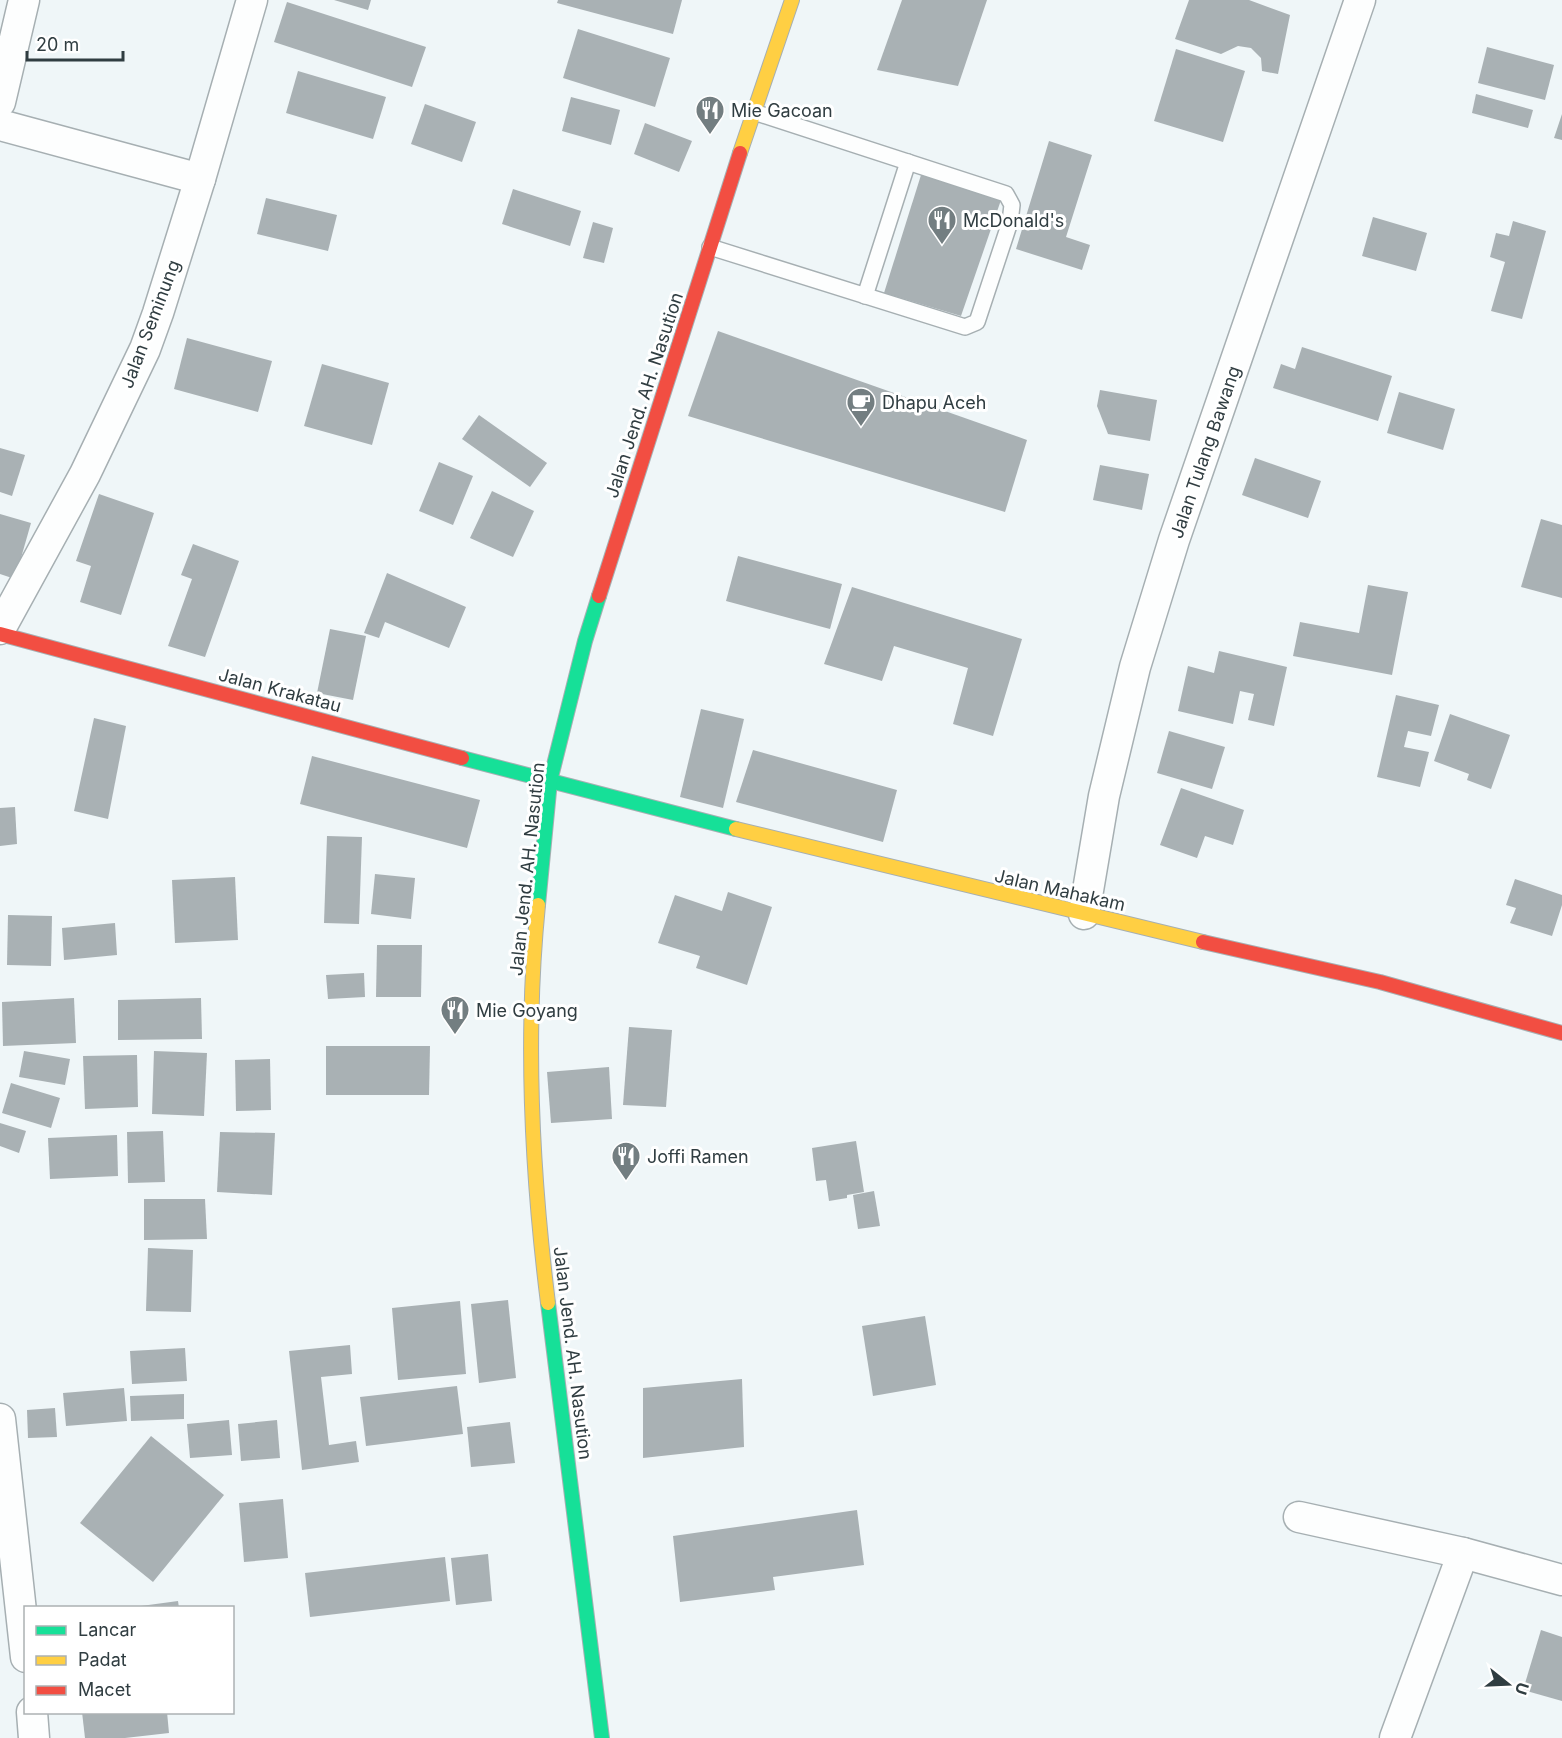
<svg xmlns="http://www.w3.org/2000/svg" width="1562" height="1738" viewBox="0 0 1562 1738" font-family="Inter,sans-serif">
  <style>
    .building { fill: #a9b1b4 }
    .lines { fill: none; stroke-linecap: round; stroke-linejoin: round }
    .lane-casing { stroke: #a6afb2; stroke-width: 18 }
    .street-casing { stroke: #a6afb2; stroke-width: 33 }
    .fast-casing { stroke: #a6afb2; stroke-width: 16 }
    .slow-casing { stroke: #a6afb2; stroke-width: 16 }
    .jam-casing { stroke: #a6afb2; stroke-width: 16 }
    .lane { stroke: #fdfefe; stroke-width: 15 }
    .street { stroke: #fdfefe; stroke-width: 30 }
    .fast { stroke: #16e098; stroke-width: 14 }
    .slow { stroke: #ffcf43; stroke-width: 14 }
    .jam { stroke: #f24e42; stroke-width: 14 }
    .labels { text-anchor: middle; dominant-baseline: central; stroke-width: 6; stroke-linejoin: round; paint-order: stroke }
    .poi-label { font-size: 18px; fill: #303d41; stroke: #fff; text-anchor: start }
    .street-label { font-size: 18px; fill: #303d41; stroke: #fff }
  </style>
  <rect width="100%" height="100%" fill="#eff6f8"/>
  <!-- building -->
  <g class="building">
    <path d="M334 0H371L368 10Z"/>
    <path d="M558 0H682L673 34 557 3Z"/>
    <path d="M902 0H987L958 86 877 70Z"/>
    <path d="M1189 0H1249L1290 15 1278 74 1262 71 1261 58 1251 48 1238 46 1221 54 1175 39Z"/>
    <path d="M287 2 426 47 412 87 274 42Z"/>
    <path d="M578 29 670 58 655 107 563 78Z"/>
    <path d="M1487 47 1554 65 1545 100 1478 83Z"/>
    <path d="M1176 49 1245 71 1223 142 1154 121Z"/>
    <path d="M298 71 386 97 373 139 286 113Z"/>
    <path d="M1476 94 1533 110 1528 128 1472 113Z"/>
    <path d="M571 97 620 110 611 145 562 131Z"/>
    <path d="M425 104 476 122 462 162 411 144Z"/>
    <path d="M1562 114V140L1554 138Z"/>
    <path d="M645 123 692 141 679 172 634 154Z"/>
    <path d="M1049 141 1092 155 1066 237 1090 245 1082 270 1016 249Z"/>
    <path d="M921 175 1001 200 961 316 884 293Z"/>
    <path d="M513 189 581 211 570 246 502 224Z"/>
    <path d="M266 198 337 215 328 251 257 234Z"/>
    <path d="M1373 217 1427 233 1416 271 1362 256Z"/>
    <path d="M1513 221 1546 231 1522 319 1491 311 1505 262 1490 257 1496 233 1509 236Z"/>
    <path d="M593 222 613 228 604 263 583 258Z"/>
    <path d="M718 331 1027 440 1005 512 688 416Z"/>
    <path d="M187 338 272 361 258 412 174 389Z"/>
    <path d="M1302 347 1392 376 1378 421 1273 388 1281 364 1295 369Z"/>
    <path d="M322 364 389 383 372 445 304 426Z"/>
    <path d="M1100 390 1157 400 1150 441 1108 434 1097 406Z"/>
    <path d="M1399 392 1455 409 1443 450 1387 433Z"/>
    <path d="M479 415 547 463 530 487 462 439Z"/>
    <path d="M0 448 25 455 12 496 0 492Z"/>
    <path d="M1255 458 1321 481 1308 518 1242 495Z"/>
    <path d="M439 462 473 476 453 525 419 511Z"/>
    <path d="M1100 465 1149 474 1142 510 1093 500Z"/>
    <path d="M492 491 534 511 513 557 470 538Z"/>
    <path d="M99 494 154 513 121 615 80 602 91 566 76 561Z"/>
    <path d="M0 514 31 523 15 579 0 574Z"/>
    <path d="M1541 519 1562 525V598L1521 587Z"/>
    <path d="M193 544 239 561 205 657 168 646 192 579 181 575Z"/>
    <path d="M738 556 842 584 830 629 726 601Z"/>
    <path d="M387 573 466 607 449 648 385 622 379 638 364 633Z"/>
    <path d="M1368 585 1408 592 1392 675 1293 656 1300 622 1359 633Z"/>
    <path d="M852 587 1022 639 993 736 953 724 968 668 894 646 882 681 824 664Z"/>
    <path d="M330 629 366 636 353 700 317 693Z"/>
    <path d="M1219 651 1287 667 1274 726 1248 720 1254 694 1240 691 1233 724 1178 711 1188 666 1214 673Z"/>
    <path d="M1396 695 1439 705 1431 736 1408 731 1404 747 1429 752 1420 787 1377 777Z"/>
    <path d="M701 709 744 719 723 808 680 797Z"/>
    <path d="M1450 714 1510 735 1491 789 1467 780 1469 774 1434 761Z"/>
    <path d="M94 718 126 726 108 819 74 811Z"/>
    <path d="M1169 731 1225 747 1212 789 1157 773Z"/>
    <path d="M753 750 897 790 883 842 736 802Z"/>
    <path d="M312 756 480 800 467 848 300 804Z"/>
    <path d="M1181 788 1244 810 1233 845 1205 836 1197 858 1160 845Z"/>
    <path d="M15 807 17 844 0 846V808Z"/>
    <path d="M327 836 362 837 359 924 324 923Z"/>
    <path d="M375 874 415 878 411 919 371 914Z"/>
    <path d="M235 877 238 940 175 943 172 880Z"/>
    <path d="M1515 879 1562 895V905L1552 936 1510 923 1516 908 1506 905Z"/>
    <path d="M728 892 772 907 747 985 696 968 700 956 658 943 675 895 722 911Z"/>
    <path d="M8 915 52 916 51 966 7 965Z"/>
    <path d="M115 923 117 955 64 960 62 928Z"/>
    <path d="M377 945H422L421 997H376Z"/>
    <path d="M364 973 365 997 328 999 326 975Z"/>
    <path d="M74 998 76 1043 3 1046 2 1002Z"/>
    <path d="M201 998 202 1039 118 1040V1000Z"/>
    <path d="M629 1027 672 1030 666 1107 623 1105Z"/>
    <path d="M326 1046H430L429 1095H326Z"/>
    <path d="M24 1051 70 1059 65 1085 19 1077Z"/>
    <path d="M154 1051 207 1053 204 1116 152 1114Z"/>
    <path d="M137 1055 138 1107 85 1109 83 1056Z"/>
    <path d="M270 1059 271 1110 236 1111 235 1060Z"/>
    <path d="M609 1067 612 1119 551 1123 547 1072Z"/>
    <path d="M11 1083 60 1098 51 1128 2 1113Z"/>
    <path d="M0 1123 26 1131 19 1153 0 1146Z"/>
    <path d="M163 1131 165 1182 128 1183 127 1132Z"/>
    <path d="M220 1132 275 1133 272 1195 217 1192Z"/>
    <path d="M117 1135 118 1176 50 1179 48 1138Z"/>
    <path d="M856 1141 864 1192 847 1195V1198L829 1201 826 1180 816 1181 812 1148Z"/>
    <path d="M874 1191 880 1226 858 1229 853 1195Z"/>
    <path d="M144 1199H205L207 1239 144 1240Z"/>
    <path d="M148 1248 193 1250 191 1312 146 1311Z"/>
    <path d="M508 1300 516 1378 479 1383 471 1304Z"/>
    <path d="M460 1301 466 1374 398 1380 392 1308Z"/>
    <path d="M925 1316 936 1385 873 1396 862 1326Z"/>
    <path d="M350 1345 352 1374 321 1377 329 1445 356 1441 359 1462 302 1470 289 1351Z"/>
    <path d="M185 1348 187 1381 132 1384 130 1351Z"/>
    <path d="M742 1379 744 1447 643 1458V1388Z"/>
    <path d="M457 1386 463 1434 366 1446 360 1397Z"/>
    <path d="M124 1388 127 1421 66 1426 63 1393Z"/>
    <path d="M184 1394V1419L131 1421 130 1396Z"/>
    <path d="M55 1408 57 1437 28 1438 27 1410Z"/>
    <path d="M229 1420 232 1455 190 1458 187 1424Z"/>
    <path d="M277 1420 280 1458 241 1461 238 1424Z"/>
    <path d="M510 1422 515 1463 471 1467 467 1427Z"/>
    <path d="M151 1436 224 1495 153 1582 80 1523Z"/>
    <path d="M283 1499 288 1558 244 1562 239 1503Z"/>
    <path d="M857 1510 864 1565 773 1577 775 1590 680 1602 673 1536Z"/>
    <path d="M488 1554 492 1601 456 1605 451 1558Z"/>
    <path d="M445 1557 450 1601 310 1617 305 1573Z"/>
    <path d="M178 1601 179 1608H141V1606Z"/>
    <path d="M1541 1630 1562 1637V1701L1523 1690Z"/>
    <path d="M82 1712H167L169 1733 125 1738H85Z"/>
  </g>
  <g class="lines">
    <!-- lane casing -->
    <g class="lane-casing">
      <g id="lane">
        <path d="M710 247 965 327 977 322 1010 222 1012 205 1006 194 754 112"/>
        <path d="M865 296 908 162"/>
      </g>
    </g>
    <!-- street casing -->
    <g class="street-casing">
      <g id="street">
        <path d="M0 102 24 0"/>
        <path d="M0 125 200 179"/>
        <path d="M0 629 85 474 145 349 158 313 200 179 252 0"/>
        <path d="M1084 914 1104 796 1135 667 1174 540 1360 0"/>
        <path d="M0 1419 26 1657"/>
        <path d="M1299 1517 1463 1553 1562 1580"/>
        <path d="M32 1712 34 1738"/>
        <path d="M1395 1738 1463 1553"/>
      </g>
    </g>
    <!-- fast casing -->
    <g class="fast-casing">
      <g id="fast">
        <path d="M462 758 736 829"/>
        <path d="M538 905 550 781 585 641 599 596"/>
        <path d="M548 1303 602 1738"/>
      </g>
    </g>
    <!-- slow casing -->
    <g class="slow-casing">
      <g id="slow">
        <path d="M740 153 792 0"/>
        <path d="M736 829 1203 942"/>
        <path d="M538 905C525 1034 532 1175 548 1303"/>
      </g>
    </g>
    <!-- jam casing -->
    <g class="jam-casing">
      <g id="jam">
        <path d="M599 596 740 153"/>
        <path d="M0 634 462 758"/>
        <path d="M1203 942 1380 982 1562 1033"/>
      </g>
    </g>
    <!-- lane -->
    <use href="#lane" class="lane"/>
    <!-- street -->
    <use href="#street" class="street"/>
    <!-- fast -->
    <use href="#fast" class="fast"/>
    <!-- slow -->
    <use href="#slow" class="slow"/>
    <!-- jam -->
    <use href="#jam" class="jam"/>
  </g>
  <!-- icons -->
  <defs>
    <g id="restaurant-pin" transform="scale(1.5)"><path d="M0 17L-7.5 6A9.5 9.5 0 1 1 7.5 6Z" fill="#737e81" stroke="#fff"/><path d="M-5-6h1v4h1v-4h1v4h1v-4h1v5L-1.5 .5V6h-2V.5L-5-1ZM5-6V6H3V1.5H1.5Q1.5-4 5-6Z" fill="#fff"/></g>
    <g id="cafe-pin" transform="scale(1.5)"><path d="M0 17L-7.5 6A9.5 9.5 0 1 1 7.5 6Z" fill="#737e81" stroke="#fff"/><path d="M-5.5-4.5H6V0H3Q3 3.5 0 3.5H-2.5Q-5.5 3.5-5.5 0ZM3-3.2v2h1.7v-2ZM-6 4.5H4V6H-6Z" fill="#fff"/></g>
  </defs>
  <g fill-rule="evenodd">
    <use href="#restaurant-pin" x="710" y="110"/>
    <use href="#restaurant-pin" x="942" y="220"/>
    <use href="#cafe-pin" x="861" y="402"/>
    <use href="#restaurant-pin" x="455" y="1010"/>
    <use href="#restaurant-pin" x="626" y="1156"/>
  </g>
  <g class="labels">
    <!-- poi labels -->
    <g class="poi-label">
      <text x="731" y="110">Mie Gacoan</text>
      <text x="963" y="220">McDonald's</text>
      <text x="882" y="402">Dhapu Aceh</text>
      <text x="476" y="1010">Mie Goyang</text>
      <text x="647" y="1156">Joffi Ramen</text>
    </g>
    <!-- street labels -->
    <g class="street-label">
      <text transform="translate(150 324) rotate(-69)">Jalan Seminung</text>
      <text transform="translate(644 395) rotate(-72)">Jalan Jend. AH. Nasution</text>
      <text transform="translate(1205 452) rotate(-71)">Jalan Tulang Bawang</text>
      <text transform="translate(280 690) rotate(15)">Jalan Krakatau</text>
      <text transform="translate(527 869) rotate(-84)">Jalan Jend. AH. Nasution</text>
      <text transform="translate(1060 890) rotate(13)">Jalan Mahakam</text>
      <text transform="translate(573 1353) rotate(83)">Jalan Jend. AH. Nasution</text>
    </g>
  </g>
  <!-- legend -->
  <rect x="24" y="1606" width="210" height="108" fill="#ffffff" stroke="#acb1b3" stroke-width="1.5"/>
  <rect x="36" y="1626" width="30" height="9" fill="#16e098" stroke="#acb1b3" stroke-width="1.5"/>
  <text x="78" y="1636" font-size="18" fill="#303d41">Lancar</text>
  <rect x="36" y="1656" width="30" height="9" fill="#ffcf43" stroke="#acb1b3" stroke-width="1.5"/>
  <text x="78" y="1666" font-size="18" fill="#303d41">Padat</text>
  <rect x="36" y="1686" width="30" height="9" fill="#f24e42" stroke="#acb1b3" stroke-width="1.5"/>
  <text x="78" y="1696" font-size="18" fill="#303d41">Macet</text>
  <!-- north arrow -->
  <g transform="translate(1508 1684) rotate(108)" stroke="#ffffff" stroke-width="4.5" paint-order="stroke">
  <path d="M0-4.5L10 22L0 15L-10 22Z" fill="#303d41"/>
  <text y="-9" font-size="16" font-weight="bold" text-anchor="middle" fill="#303d41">U</text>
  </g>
  <!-- scale -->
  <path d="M27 51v9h96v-9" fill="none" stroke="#303d41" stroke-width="3"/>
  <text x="36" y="51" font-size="18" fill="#303d41" stroke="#ffffff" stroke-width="4.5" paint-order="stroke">20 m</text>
</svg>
